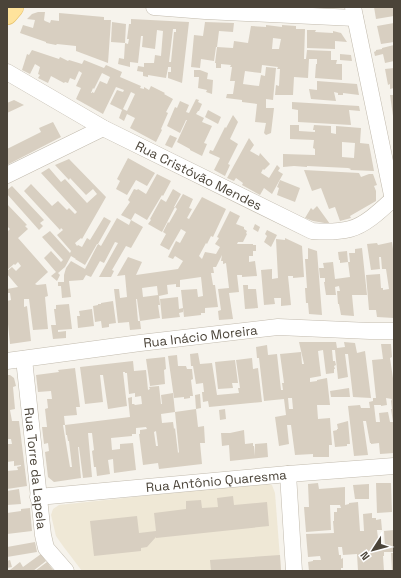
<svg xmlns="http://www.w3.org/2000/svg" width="401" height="578" viewBox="0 0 401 578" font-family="'Space Grotesk',sans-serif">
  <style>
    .education { fill: #efe8d6 }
    .building { fill: #d8cfc1; fill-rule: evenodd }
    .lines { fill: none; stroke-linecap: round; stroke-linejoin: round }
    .minor-casing { stroke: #c2bbae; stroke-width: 17 }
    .major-casing { stroke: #e6c16a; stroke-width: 22 }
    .minor { stroke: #fff; stroke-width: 16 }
    .major { stroke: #ffe39c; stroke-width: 21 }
    .labels { text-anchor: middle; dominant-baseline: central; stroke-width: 3; stroke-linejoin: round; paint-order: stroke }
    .street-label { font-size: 13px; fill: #4b4439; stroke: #fff }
  </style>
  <rect width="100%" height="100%" fill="#f6f3ec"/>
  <!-- education -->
  <path class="education" d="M263 483 272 485 275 493 281 571H82L63 546 56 536 51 515 53 509 59 505Z"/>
  <!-- building -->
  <g class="building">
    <path d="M374 7H394V16L376 19Z"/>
    <path d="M38 12H45L44 20 45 21 50 23 51 20 59 21V13L104 17V20H111L108 63 76 51V46L57 44 56 45 46 43V42L20 33 23 25 33 28 35 20 27 19 32 14Z"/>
    <path d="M131 19 189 22 182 83 168 78V72H171V67H168V68L166 78 148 75V77L143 76V72L137 71 138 66 144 67V63H154L155 55 161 56 163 31 157 30 155 49 142 47 143 36H141L138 63 130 62V67L118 64 119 58 124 59 125 43 128 44 129 39H127L129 24H131ZM173 29H176V32H174L171 62H169Z"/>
    <path d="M112 22 126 24 125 43 111 42Z"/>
    <path d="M205 22 234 23 233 32 219 31 217 47 233 48 234 41 248 43 251 26 266 27V25L282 27V25L296 26V29H305L304 59H306L307 50 331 51V60H337L336 64H342V80L315 78 316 64H317V59H309L308 78 294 77 293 95H275L276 85 279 86 280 69H277L278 67 262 65 261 73 245 71 243 84 259 86 261 75 265 76 266 67 276 68 273 100 266 99V108H274L271 133 266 135 264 133 266 123 255 122 257 104 242 102V100L226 98 227 94H233L235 81H230L232 67H230L231 65 221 64V68H216V63H215L217 47H216L214 61 201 59 200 68 191 67 194 35 203 36ZM273 38 281 39 279 49H272Z"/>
    <path d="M394 23V42L381 44 377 26Z"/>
    <path d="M307 30H316L315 32 333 33V31L341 33 347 42 335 41V49L307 48Z"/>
    <path d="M394 45V61L385 63 383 54 375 56 374 52 376 51V50L382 49V48Z"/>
    <path d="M32 50 59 59 60 57 68 61 69 60 82 64 84 60 104 68 106 65 122 72 120 77 141 86 140 88 144 89V87L149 90 151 86 165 93 164 94 173 99 166 112 168 113 161 129 162 130 156 142 130 128 135 118 127 114 124 121 119 118 122 110 110 104 117 90 123 92 124 90 116 87 103 114 76 99 81 88 76 86 82 73 79 71 75 80 70 78 68 83 65 82 64 83 51 76 48 83 38 78 40 75 38 74 40 67 35 64 30 74 22 70 27 54 29 55ZM102 73 110 77 107 84 100 81 94 93 92 92V93H91L93 88 94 89ZM131 92 135 94 127 111 123 109Z"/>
    <path d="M340 54 351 55 352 61 340 60Z"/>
    <path d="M394 68V88L390 89V84L388 85 385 69Z"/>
    <path d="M194 70H200L208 73 207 79 213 80 212 94 206 92 207 90 198 88 199 77H194Z"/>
    <path d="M317 81 357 84 359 95 343 93V95H338V93L334 92 336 101 311 99 309 89 317 90Z"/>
    <path d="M390 95H394V116H393Z"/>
    <path d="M196 99 199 100 198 102 202 104 199 111H198L196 114 204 118 202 122 212 126 204 143 207 144 202 156 190 150V149L177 142 187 120H186L180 133 167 126 175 107 177 108 180 101 189 105 186 112 189 113Z"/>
    <path d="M14 100 24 105 7 113V103Z"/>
    <path d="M292 102 359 106 360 111 349 110 351 125 298 122V110L292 109Z"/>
    <path d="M208 110 221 117 218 124 205 117Z"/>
    <path d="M233 115 238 122 230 139 238 144 228 164 230 165 225 176 214 170 220 158 209 153 210 150 213 151 225 127 226 128Z"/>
    <path d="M53 122 61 137 7 165V149L41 132 39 128Z"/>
    <path d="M290 125H299V131L315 132V130H313L314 125 331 126V133L336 134V126L361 128 360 143 369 144 374 171 350 170 351 169 348 168 307 166V167L294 166 283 167V154L315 155V149L313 148 314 140 290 139ZM342 142 355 143 354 158 342 157Z"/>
    <path d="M170 135 177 138 172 148 165 145Z"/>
    <path d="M249 138 254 145 250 151 259 156 260 153 270 164 264 170 263 169 261 173 269 178 277 165 280 168 278 171 283 174 272 194 264 188 260 195 242 185 243 183 236 178 234 181 227 178Z"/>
    <path d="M128 158 155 173 147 186 136 180 127 195 116 189 120 181 117 179Z"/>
    <path d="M69 159 106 197 82 239 81 238 75 243 77 246 78 245 82 247 87 238 90 240 104 217 111 221 98 244H97L85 265 75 259H76L71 256 65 267 58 273 60 275 57 281 51 276 56 272 44 258 51 251 61 262 63 260 42 237 50 231 70 253 71 251 57 235 63 230 61 228 60 230 24 191 31 184 52 206 58 201 67 210 69 208 75 214 77 212 41 173 49 168 61 182 65 179 87 203 97 194 93 189 86 195 70 178 69 180 55 165Z"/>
    <path d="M304 170 359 173 361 177 369 174H373L377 185 374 186 376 191V201L350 216 351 218 340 221 335 207 329 209 321 188 312 191Z"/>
    <path d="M157 174 171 181 163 196 162 195 147 220 135 213 131 220 143 227 131 248 126 246 112 270 114 271 111 277H99L118 243 115 242 104 263 100 261 91 277 86 275 83 280 69 281 71 297 62 298 61 286H58V282H64V275L66 268 71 261 85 269 98 244 101 246 117 218 129 225 131 220 121 215 130 202 128 200 134 189 137 190 138 189 146 194Z"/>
    <path d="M280 180 300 188 295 202 277 195 279 188 277 187Z"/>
    <path d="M12 186 44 220 40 223 43 226 39 230 7 194V190Z"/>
    <path d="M173 189 181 194 174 207H175L162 232 148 224 151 220 150 219 161 199 166 202Z"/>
    <path d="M183 194 193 199 189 208 192 209 187 218 189 219 202 197 226 209 213 237 211 236 207 244 206 243 199 256 202 259 205 252 216 254 220 247 215 244 219 238 217 237 230 211 240 216 236 224 244 227V229L247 231 246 233 247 234 243 242H238L237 244H253V245H256V251H253V256H249V262L255 261 257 276 242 277V275H237L239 292 229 293 233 319 219 320 218 311 221 310 218 289 229 288 226 263 223 264V261H221L222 255 216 267H213L214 273H211L213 285H215L218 307 205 308V313H201V315L184 317 181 290 197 289 198 297 203 296 201 277 180 280V287H176V284L167 285 168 294 159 296 160 305H158L160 318 140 321 137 299H136L138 321H140L141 329 130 330 129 322 118 323 114 289H119L120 298 127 297 125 275 117 276 128 257 142 262 136 275 178 269 183 261 175 256 173 259 168 257 176 241 180 243 186 232 181 229 169 250 160 245 166 234 163 232 168 222 169 223 177 209 175 207ZM157 286 158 295 143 297 142 288Z"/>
    <path d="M7 204 27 225 25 226 28 229 18 238 48 272 35 284 37 285 46 284 48 296 45 297 48 329 33 330 29 299H24V307L27 306 31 341 10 344 7 314V301L11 300 10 293H7V289L18 287 7 274V271L12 267 16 271 21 266 18 262 15 265 14 264 7 270V232L10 229 7 226Z"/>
    <path d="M317 206 330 224 313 221 305 218 311 208 313 210Z"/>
    <path d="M255 224 260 227 258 232 253 229Z"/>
    <path d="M267 230 277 235 271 247 264 242 267 236 265 234Z"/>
    <path d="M285 238 302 246 304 277 293 278V276H288L291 305 281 306V298H274L275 304 264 305 261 270 272 269V279L278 278 276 239 285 240Z"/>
    <path d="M392 242 394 256V318L377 317 376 310H369L366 275 380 274 381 288H383V290L389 289 386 269H382L381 257H379L380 269 371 270 367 244 377 243 378 245Z"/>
    <path d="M308 248 317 251 322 315 309 314 308 303H306L305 288H307L305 259H308Z"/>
    <path d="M362 248 367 295H352L354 316 341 315 339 304H338L337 291H340L339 286 335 287 336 295H326L324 282H325V278H320L319 268H324L323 263 333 262 335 279 350 277 348 262H350L349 253H355V249Z"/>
    <path d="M347 251 348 262 340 263V260H339L338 252Z"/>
    <path d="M243 285H248V289H256L258 308 245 309Z"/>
    <path d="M178 297 179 309 183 308V312L179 313 180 317 162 319 160 299Z"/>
    <path d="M113 301 116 323 109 324V327L102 328 101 321 95 322 93 306 98 305V304H101V303Z"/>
    <path d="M69 304 72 329 58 330V332L66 331V338L53 339 51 325H56L54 309H56V305Z"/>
    <path d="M92 309 94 326 78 328 77 316H80L79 311Z"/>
    <path d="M299 342H336L337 348 345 347 344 342 355 343 357 353 365 351 371 398 353 397 348 354H345L348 377 338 379 335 350H332L333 361H335L336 365 334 366 335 369H334V373L326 374 323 350 318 351 321 376 310 378V382L317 381V380L327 378 330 405H317L318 419 330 418 332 445H329V457H313V454L295 455 291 425H287L289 444 279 446 275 417 286 415 284 399 264 401 259 358H257L256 347 267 345 268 355 277 354 281 390H283L282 383H284L280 354 301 352 302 364H304ZM288 398H292L293 409H289Z"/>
    <path d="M381 344H391L392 357 390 358 394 385V453L380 454 379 443 371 444V443H370L366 421H363L368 455 354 456 348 406 360 405 361 408H370L369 402 373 401V398H376L372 360 383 359ZM386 398 392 399 391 401 392 409H391L393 422H390L388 412 379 413 380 422H376L374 405H381V406L387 405Z"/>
    <path d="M198 353 200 364 212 363 217 395 239 393 238 388H240L236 360 252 358 253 369 258 368 262 402 209 407 208 401 203 402 202 392H204L203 383 196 384 193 366H191L190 354Z"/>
    <path d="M177 355 178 366H186L187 369H192L193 379 191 380 193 396H190V398L184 399V397L174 398 168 356Z"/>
    <path d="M165 357 166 369 164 370 165 384 150 386 146 359Z"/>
    <path d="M235 360 238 383H232L233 388 218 389 215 362Z"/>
    <path d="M133 361 134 371 146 370 148 390 150 389 149 387 159 386 161 404H162L161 395 173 393 175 412 161 414 162 423 173 422 174 429 175 428 178 453 179 452 175 412 196 409 198 427 204 426 205 443H200L202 464 159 469 158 463 143 465 139 434H140V430L147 429 146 427 136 428V434H132V436L111 438 112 450 120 449V444L133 443 136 470 114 473 113 459 108 460 110 474 97 476 96 467H94L92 451 94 450 92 433H88L92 477 83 478 79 447H78L81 478 54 482 48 477 45 452 49 451 48 443 44 444 42 427H47L45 409 48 408 47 399H52L51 391 38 392 36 375 59 372 58 370 75 368 80 407H76L77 415 64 416 65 425H63L70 467H72L69 441H68L67 435H66L65 425 130 417 128 398 132 397V404H134L135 405 142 404 141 396 135 397V393L129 394 127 373H125V372H123L127 406 108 409 103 375H100L103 402 85 404 80 367ZM156 431 158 446H156L154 432Z"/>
    <path d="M7 375H10L14 378 16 386 13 387 15 409 10 410 12 421H19L27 486 7 489V471L18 470 17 467 21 466V465L14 466V461L7 462V444H12L11 439H7Z"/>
    <path d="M349 388 350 397H331L330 391Z"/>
    <path d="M200 394 201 408 196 409 195 395Z"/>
    <path d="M225 409 226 419 220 420 219 410Z"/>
    <path d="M348 421 350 444H347V446L335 447 333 431 337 430V429H338L337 424Z"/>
    <path d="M244 430 245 444 253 443V446H254L255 456V444L267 443 268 457 230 461 229 445 222 446 221 433H230Z"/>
    <path d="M318 483 319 489 345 487V505L349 504V503L358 502 360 531H364L363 514 372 513V518H376V520L381 519 382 530H377L378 538H381V547H385L384 531 394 530V552H384V556H383L384 571H358L357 554 343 555 342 547H338L339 555H341V559L343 558V568H341V571H309L308 562 313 561V560H321L320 556 308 557 306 534 334 533 333 521H334V512H337V508H341L340 505H330L331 530 306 532 304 507H309L308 484Z"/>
    <path d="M376 483H391L392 512 377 513Z"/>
    <path d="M369 484V499H355L353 485Z"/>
    <path d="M19 489 21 504 7 505V491Z"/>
    <path d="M233 496 234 505 267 502 269 526 156 538V537L147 547 141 548V551L94 556 90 521 137 516 139 533 156 531 154 513 186 509V501L201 500 202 508 218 507 217 498Z"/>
    <path d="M30 508 32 531 7 534V513L21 511V509Z"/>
    <path d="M35 542 37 552 7 557V547Z"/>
    <path d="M391 553H394V571H392Z"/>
    <path d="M41 554 46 561 33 571H10V570L20 562 23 567Z"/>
    <path d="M280 555 281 571H211L210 560Z"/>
    <path d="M10 560 12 567 7 568V561Z"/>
    <path d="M47 562 54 571H35Z"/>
  </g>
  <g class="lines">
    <!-- minor casing -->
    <g class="minor-casing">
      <g id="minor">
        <path d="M154 7 205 11 355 18"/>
        <path d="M353 7 393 200"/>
        <path id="s1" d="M7 72 103 128 312 231C325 232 338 232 350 229 366 225 382 209 394 198"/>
        <path d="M7 175 103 128"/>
        <path id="s2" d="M24 359 43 535 46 548 66 571"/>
        <path id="s3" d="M7 361 140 343 278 327 370 331H394"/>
        <path d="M288 474 294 571"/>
        <path id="s4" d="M38 497 288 474 394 466"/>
      </g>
    </g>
    <!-- major casing -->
    <g class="major-casing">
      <path id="major" d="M7 14 13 7"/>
    </g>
    <!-- minor -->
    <use href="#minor" class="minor"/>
    <!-- major -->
    <use href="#major" class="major"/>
  </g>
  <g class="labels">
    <!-- street labels -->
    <g class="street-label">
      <text stroke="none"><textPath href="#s1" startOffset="218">Rua Cristóvão Mendes</textPath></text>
      <text stroke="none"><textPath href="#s3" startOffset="195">Rua Inácio Moreira</textPath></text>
      <text stroke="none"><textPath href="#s2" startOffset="110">Rua Torre da Lapela</textPath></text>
      <text stroke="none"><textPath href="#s4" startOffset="179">Rua Antônio Quaresma</textPath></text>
    </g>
  </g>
  <!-- border -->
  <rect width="401" height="578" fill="none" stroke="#4b4439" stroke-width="16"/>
  <!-- north arrow -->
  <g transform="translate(373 550) rotate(234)" stroke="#ffffff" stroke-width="3" paint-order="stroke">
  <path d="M0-3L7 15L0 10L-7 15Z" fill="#4b4439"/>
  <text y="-6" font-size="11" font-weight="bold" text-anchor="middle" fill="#4b4439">N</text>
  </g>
</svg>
